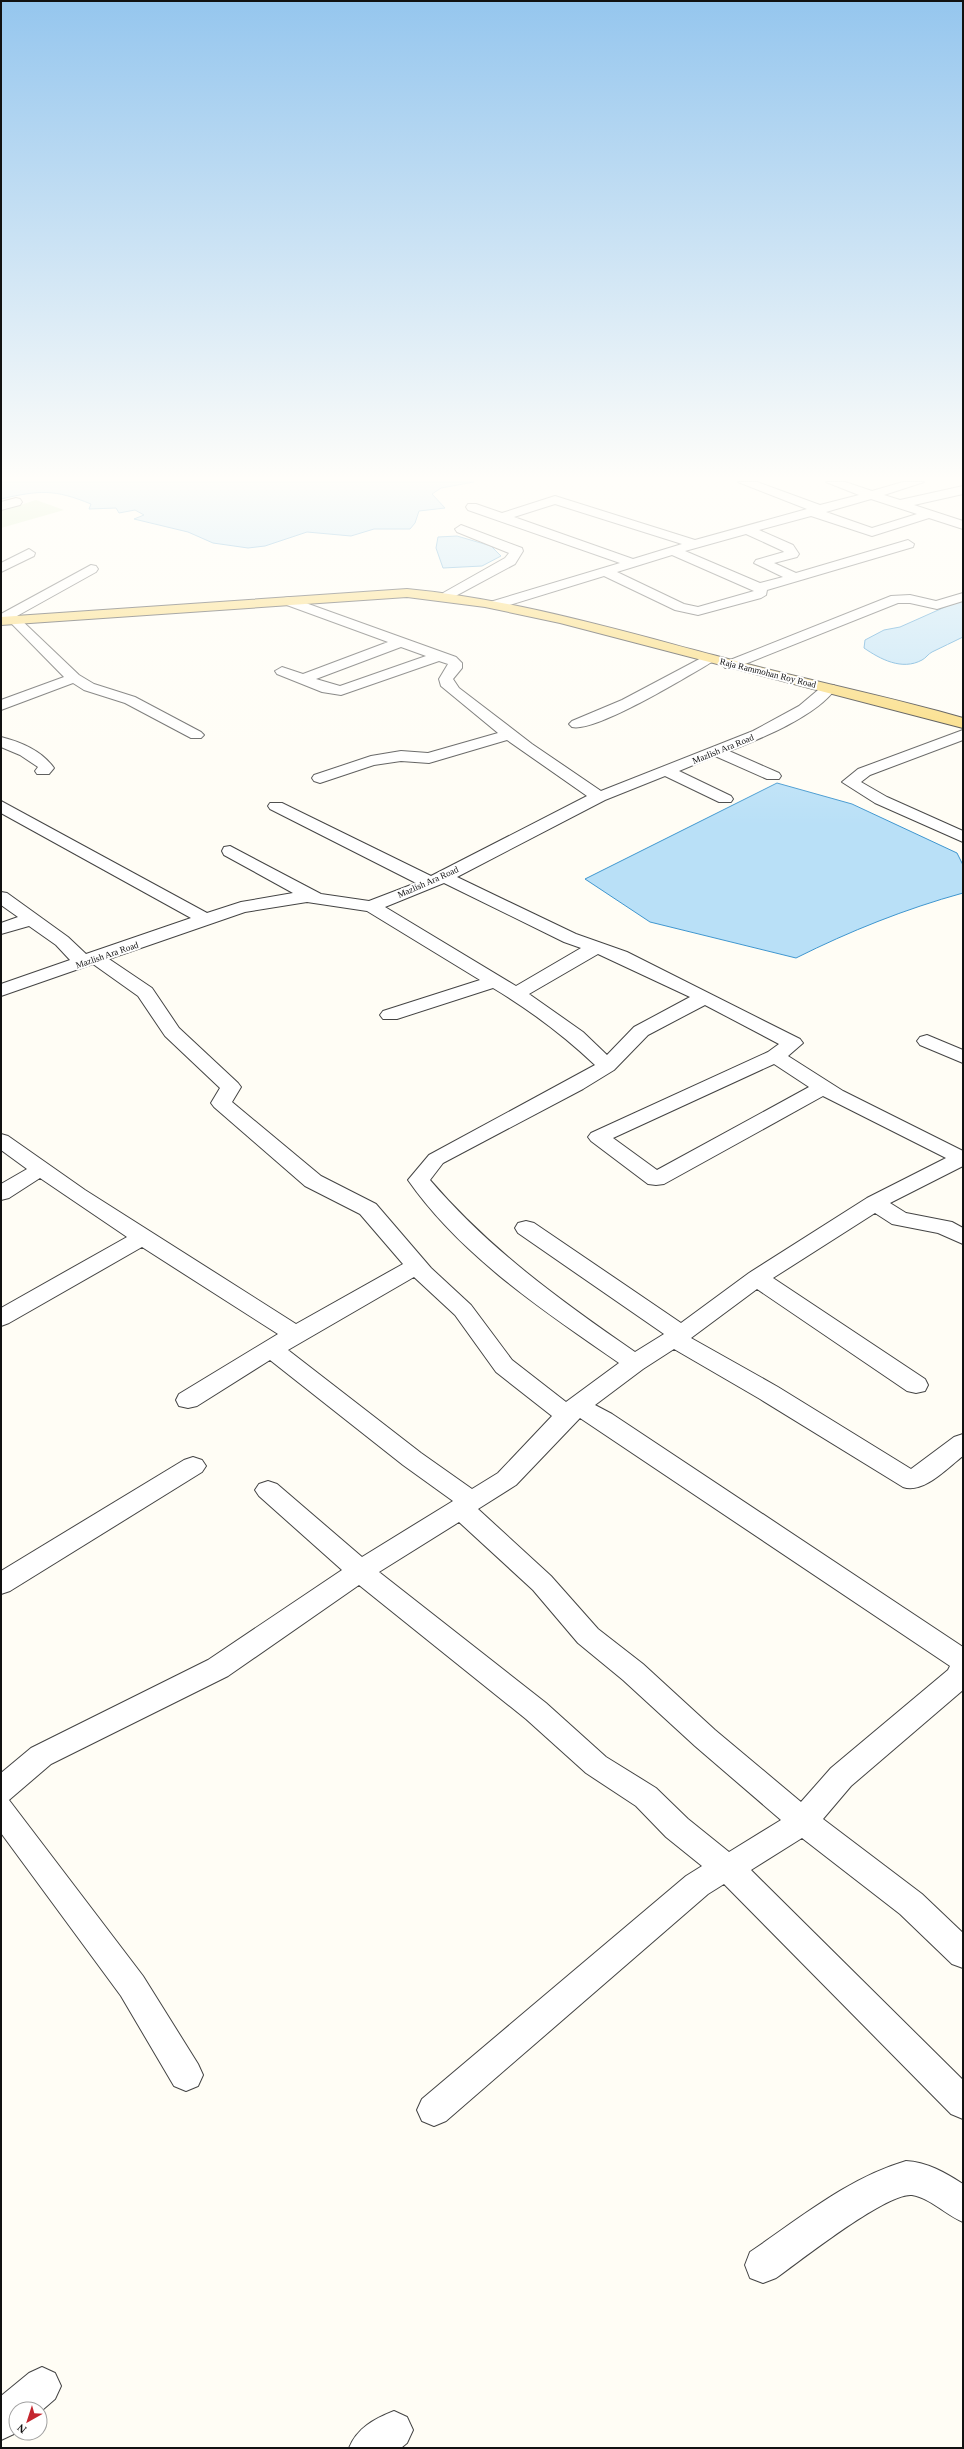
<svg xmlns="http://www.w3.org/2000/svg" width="964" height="2449" viewBox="0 0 964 2449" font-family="'Times New Roman',serif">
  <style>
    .green { fill: #d5ebbd }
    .water { fill: #b9e0f7; stroke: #3f96cf }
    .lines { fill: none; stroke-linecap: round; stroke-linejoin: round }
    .minor-casing { stroke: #444; stroke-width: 2 }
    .major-casing { stroke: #222; stroke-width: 2 }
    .minor { fill: #fff; fill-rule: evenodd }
    .major { fill: #f9d66b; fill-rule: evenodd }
    .labels { text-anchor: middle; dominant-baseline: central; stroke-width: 4; stroke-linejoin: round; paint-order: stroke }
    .far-street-label { font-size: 9px; fill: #111; stroke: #fff }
  </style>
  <rect width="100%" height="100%" fill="#fffdf5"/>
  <!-- green -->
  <path class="green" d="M36 500 64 510 1 528V511Z"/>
  <!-- water -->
  <g class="water">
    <path d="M1 482H474L441 488 432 494 445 508 419 511 415 523 410 529H374L351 536 307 532 265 546 248 548 213 543 188 532 134 519 144 515 135 510 119 513 116 508 89 509 91 504C54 489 40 490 1 499Z"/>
    <path d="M457 536 491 546 501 556 482 566 443 568 436 548 438 537Z"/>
    <path d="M963 599V637C953 642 942 647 932 652 928 654 926 658 922 660 902 671 880 659 864 648L865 640 884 630 900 627Z"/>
    <path d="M777 783 852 804 957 853 963 865V893C905 909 850 931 796 958L650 922 585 879Z"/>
  </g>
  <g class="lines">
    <!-- minor casing -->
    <g class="minor-casing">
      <g id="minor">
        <path d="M738 482H757L820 505 859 495 826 482H845L872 491 903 482H924L884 495 900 500 963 486V494L914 505 963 521V529L929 518 872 536 811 516 759 530 793 545 799 554 797 557 774 563 796 573 908 540 914 544 913 547 767 590 766 595 761 598 698 615 675 610 604 576 500 608 495 609 488 605 490 602 620 563 468 510 466 507 468 504H476L502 513 555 496 695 540 807 509ZM871 499 917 514 872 528 826 512ZM555 504 682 544 633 559 514 517ZM746 534 783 551 784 552 756 560 754 563 783 577 760 583 685 551ZM672 555 754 591 698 607 684 604 617 572Z"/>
        <path d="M16 498 20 499 22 502 20 505 1 510V502Z"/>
        <path d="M461 525 522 548 523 551 515 564 448 600 441 596 443 593 505 558 509 553 457 532 455 529Z"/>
        <path d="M29 549 35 553 34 556 1 572V563Z"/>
        <path d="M91 565 96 566 98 569 96 572 17 616 79 675 94 684 135 697 201 732 204 735 201 738H191L125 703 84 690 73 683 1 710V700L64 677 9 621 1 624V614Z"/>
        <path d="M963 593V601L937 609 910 603H898L735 668H725L723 665 725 662 891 596 910 595 936 601Z"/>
        <path d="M289 597 456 657 462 663V668L453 679 459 688 532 744 601 791 753 731 799 706 824 685H834L836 688C817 716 760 739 729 751L779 773 781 776 779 779H767L715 756 679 771 731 796 733 799 731 802H719L665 776 605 800 457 877 576 934 627 952 800 1039 803 1043 788 1056 843 1091 963 1151V1166L890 1203 906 1213 952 1222 963 1228V1244L938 1233 892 1224 875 1213 773 1278 925 1379 928 1385 925 1391 916 1393 907 1391 757 1289 691 1338 778 1387 911 1469 954 1437 963 1434V1456C947 1468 924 1494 903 1487L760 1399 674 1349 643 1369 595 1405 612 1414 963 1647V1690L851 1786 823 1819 922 1894 963 1933V1968L952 1964 900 1914 802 1838 751 1870 963 2080V2119L951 2114 724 1884 708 1894 446 2121 434 2126 422 2121 417 2110 422 2099 686 1876 702 1866 666 1837 636 1806 586 1773 526 1719 359 1585 228 1676 51 1764 9 1800 143 1976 198 2064 203 2075 198 2086 186 2091 174 2086 121 1996 1 1833V1773L31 1748 208 1660 342 1570 259 1496 255 1490 259 1484 268 1481 277 1484 362 1557 453 1501 403 1465 270 1360 197 1406 188 1408 179 1406 176 1400 179 1394 278 1334 142 1247 9 1323 1 1326V1308L127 1237 40 1178 9 1198 1 1200V1184L27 1169 1 1150V1134L8 1136 85 1190 296 1324 403 1264 360 1214 305 1186 214 1107 211 1103 220 1088 165 1036 138 996 93 964 1 996V984L70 960 56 945 29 926 1 934V923L18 917 1 905V892L7 893 68 937 86 954 191 918 1 813V801L207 913 241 902 293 893 224 855 222 851 224 847 230 846 321 894 369 901 416 883 270 809 268 806 270 803H282L431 876 587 796 507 740 429 763 401 761 374 765 320 783 314 781 312 778 314 775 371 756 401 751 428 753 498 733 441 686 439 679 448 664 439 661 341 695 322 692 277 674 275 671 282 667 303 674 388 642 284 604 282 601 284 598ZM401 647 426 656 340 686 316 679ZM444 883 564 942 581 948 516 986 385 907ZM307 902 367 911 480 980 383 1011 380 1015 383 1019H397L493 988C530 1010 563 1035 595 1065L429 1155 408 1180C461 1256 544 1311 619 1363L566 1402 512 1360 471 1305 431 1268 376 1204 321 1176 232 1102 241 1087 238 1083 179 1028 152 988 109 959 245 912ZM598 954 690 997 634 1027 607 1055 583 1032 529 994ZM705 1005 779 1044 768 1052 591 1133 588 1137 591 1141 648 1184 656 1185 664 1184 823 1096 946 1158 867 1198 749 1273 681 1323 534 1223 526 1221 518 1223 515 1228 518 1233 664 1334 635 1352C561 1301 489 1249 430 1180L443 1163 583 1089 614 1070 648 1035ZM774 1064 809 1087 657 1170 613 1138ZM414 1277 455 1315 496 1372 552 1416 498 1473 472 1489 421 1453 288 1350ZM580 1418 950 1666 948 1670 831 1768 801 1802 715 1730 643 1664 598 1629 551 1576 478 1509 516 1485ZM459 1522 533 1590 578 1643 623 1680 695 1746 781 1820 729 1852 688 1819 656 1788 606 1757 546 1703 379 1572Z"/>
        <path d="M707 655 712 656 714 659 712 662C688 676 595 733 572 727L569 724 572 721 622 700Z"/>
        <path d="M963 730V740L870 775 861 782 887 797 963 831V842L875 803 842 782 858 769Z"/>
        <path d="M1 737C21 742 42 751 54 768L49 774H37L35 771 38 767 20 755 1 747Z"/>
        <path d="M927 1035 963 1050V1063L920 1045 917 1041 920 1037Z"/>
        <path d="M193 1457 202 1460 206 1466 202 1472 10 1591 1 1594V1571L184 1460Z"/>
        <path d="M906 2161C927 2162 946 2173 963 2184V2222C946 2215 930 2198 912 2195 887 2192 800 2261 776 2278L763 2283 750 2278 745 2265 750 2252C799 2219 848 2178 906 2161Z"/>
        <path d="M42 2367 55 2373 61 2386 55 2399 40 2412V2409H16V2433L1 2440V2396L29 2373Z"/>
        <path d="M394 2411 407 2417 413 2430 407 2443 401 2448H349C357 2428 374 2419 394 2411Z"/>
      </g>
    </g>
    <!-- major casing -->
    <g class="major-casing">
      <path id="major" d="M407 589C513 599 614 629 717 656 790 676 864 691 938 711L963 718V728L560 623 485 607 407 597 1 625V617Z"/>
    </g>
    <!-- minor -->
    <use href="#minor" class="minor"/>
    <!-- major -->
    <use href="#major" class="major"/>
  </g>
  <!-- sky -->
  <linearGradient id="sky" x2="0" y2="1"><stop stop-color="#95c6ee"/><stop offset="0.58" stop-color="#fffefa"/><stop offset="1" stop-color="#fffefa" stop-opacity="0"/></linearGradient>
  <rect width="964" height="825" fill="url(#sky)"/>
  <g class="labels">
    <!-- far-street labels -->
    <g class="far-street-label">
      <text transform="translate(768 673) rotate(14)">Raja Rammohan Roy Road</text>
      <text transform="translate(723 749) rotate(-22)">Mazlish Ara Road</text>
      <text transform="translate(428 882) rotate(-24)">Mazlish Ara Road</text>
      <text transform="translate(107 955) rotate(-19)">Mazlish Ara Road</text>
    </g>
  </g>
  <!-- border -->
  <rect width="964" height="2449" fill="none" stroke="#111111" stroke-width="4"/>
  <!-- north arrow -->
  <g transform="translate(28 2421) rotate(219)"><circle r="19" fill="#ffffff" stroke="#a0a0a0"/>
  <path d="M0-3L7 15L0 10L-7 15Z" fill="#c4262e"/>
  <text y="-6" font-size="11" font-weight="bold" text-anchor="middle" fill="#111111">N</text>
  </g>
</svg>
